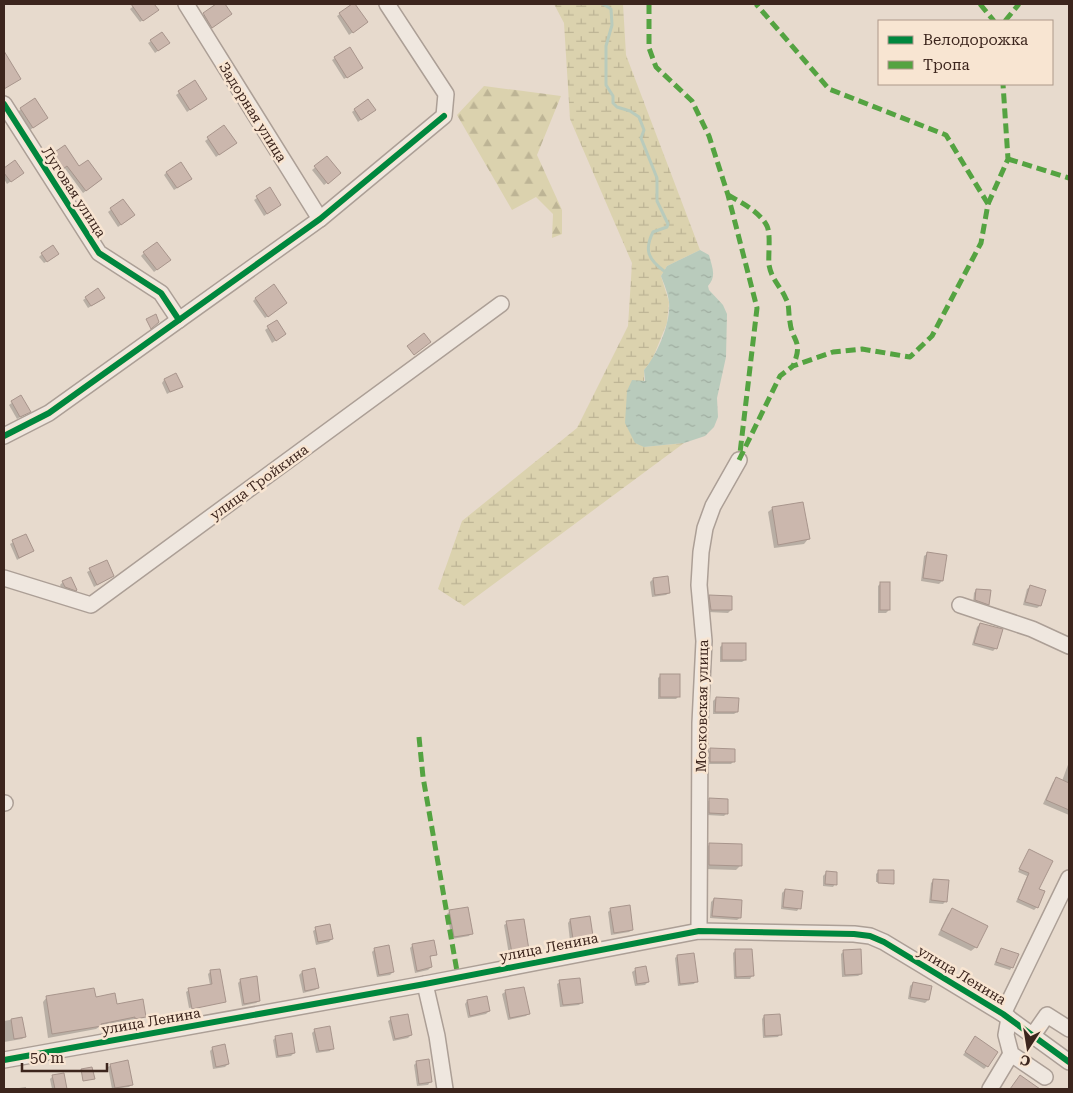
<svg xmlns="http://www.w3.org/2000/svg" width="1073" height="1093" viewBox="0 0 1073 1093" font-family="'Roboto Serif',serif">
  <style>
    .forest { fill: url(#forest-firs) }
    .wetland { fill: url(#wetland-marsh) }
    .water { fill: url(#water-ripples) }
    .shadow { fill: #0003 }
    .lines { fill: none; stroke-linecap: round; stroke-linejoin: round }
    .stream { stroke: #b9cbbc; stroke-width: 3 }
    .building { fill: #cbb7ad; stroke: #a8958c }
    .minor-casing { stroke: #ac9f96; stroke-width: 18 }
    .minor { stroke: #efe7df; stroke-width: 15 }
    .quiet { stroke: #54a341; stroke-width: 5; stroke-dasharray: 10 5; stroke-linecap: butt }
    .cycleway-casing { stroke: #f8e5d2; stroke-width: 9 }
    .cycleway { stroke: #00873e; stroke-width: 6 }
    .labels { text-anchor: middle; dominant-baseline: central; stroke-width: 5; stroke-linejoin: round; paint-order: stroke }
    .street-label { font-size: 14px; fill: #3c251d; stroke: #f8e5d2 }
  </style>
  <defs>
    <pattern id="forest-firs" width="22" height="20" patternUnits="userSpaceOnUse" patternTransform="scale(1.25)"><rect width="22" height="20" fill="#dbd2ae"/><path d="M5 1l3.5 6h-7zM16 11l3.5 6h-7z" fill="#bdb495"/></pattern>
    <pattern id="wetland-marsh" width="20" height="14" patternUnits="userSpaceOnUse" patternTransform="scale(1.25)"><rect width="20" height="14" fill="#dbd2ae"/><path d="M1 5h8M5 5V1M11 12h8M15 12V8" fill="none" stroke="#bdb495"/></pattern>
    <pattern id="water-ripples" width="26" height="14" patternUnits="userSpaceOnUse" patternTransform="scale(1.25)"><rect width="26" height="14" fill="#b9cbbc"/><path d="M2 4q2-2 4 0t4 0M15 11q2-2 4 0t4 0" fill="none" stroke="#a0aea1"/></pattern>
  </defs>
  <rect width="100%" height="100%" fill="#e7dacd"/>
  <!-- forest -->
  <path class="forest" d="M484 86 561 96 537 155 562 210V234L552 238 553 214 536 197 512 210 457 115Z"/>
  <!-- wetland -->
  <path class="wetland" d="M554 4H623L626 55 700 250 667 266 661 276 669 302 667 323 652 360 644 370V447L684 443 464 606 438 589 462 521 577 428 628 326 632 263 570 119 564 23Z"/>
  <!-- water -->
  <path class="water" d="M700 250 709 255C712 267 717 276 708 286L709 290 723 305 727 314 726 357 717 398 718 417 714 427 705 436 684 443 644 447 635 443 625 423 627 391 632 380 645 381 644 370C657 355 671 323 669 302 668 293 664 284 661 276L667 266Z"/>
  <!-- shadow -->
  <g class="shadow">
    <path d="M136 4H153L157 10 140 22 130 9Z"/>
    <path d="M218 4H223L231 14 209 30 201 17Z"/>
    <path d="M354 4 366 22 349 35 337 16Z"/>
    <path d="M151 41 166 45 155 53 148 43Z"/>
    <path d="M335 58 359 70 344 79 332 60Z"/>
    <path d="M194 82 205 99 187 112 176 95Z"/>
    <path d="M368 100 371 112 358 122 352 112Z"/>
    <path d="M21 109 47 118 30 130 18 112Z"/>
    <path d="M224 127 232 145 216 157 205 141Z"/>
    <path d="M64 147 79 168 98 182 83 193 64 167 55 173 47 160Z"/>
    <path d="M327 158 336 176 324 185 312 170Z"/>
    <path d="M15 162 20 175 7 184 4 179V170Z"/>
    <path d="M167 172 188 181 174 190 164 175Z"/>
    <path d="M270 189 277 207 264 216 254 200Z"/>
    <path d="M123 200 131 218 118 227 108 212Z"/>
    <path d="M144 253 167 262 154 272 141 256Z"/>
    <path d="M42 254 55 257 44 263 39 257Z"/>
    <path d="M86 298 100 301 88 308 83 300Z"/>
    <path d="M255 299 283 306 265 318 253 301Z"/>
    <path d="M277 321 285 334 272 343 265 330Z"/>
    <path d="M164 380 181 386 167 394 162 383Z"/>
    <path d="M20 397 29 412 17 419 9 405Z"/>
    <path d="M773 508 808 539 804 544 774 548 768 512Z"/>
    <path d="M25 536 32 551 17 560 10 544Z"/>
    <path d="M927 554 942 581 939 584 921 581 924 556Z"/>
    <path d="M106 562 113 576 94 587 87 572Z"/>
    <path d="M653 579 669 593 666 595 652 597 650 582Z"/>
    <path d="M63 582 76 590 74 592 62 589 60 585Z"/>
    <path d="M881 583 889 610 886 613H878V586Z"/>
    <path d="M1030 587 1040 606 1037 608 1023 605 1027 589Z"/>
    <path d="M976 590 988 604 985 607 973 603 974 593Z"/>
    <path d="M710 597 731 610 728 613 708 612 707 599Z"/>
    <path d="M980 624 996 648 993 651 972 645 977 627Z"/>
    <path d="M723 644 745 660 742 662H720V647Z"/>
    <path d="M661 675 679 696 676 699H658V678Z"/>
    <path d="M716 698 737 712 734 714H713V701Z"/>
    <path d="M711 750 734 761 731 764H708V752Z"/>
    <path d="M1069 762V815L1043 804 1053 782 1057 779 1062 781Z"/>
    <path d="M710 800 727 813 724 816 707 815V802Z"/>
    <path d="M709 845 741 865 736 870 705 869V849Z"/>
    <path d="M1029 851 1038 889 1037 907 1034 910 1016 902 1027 876 1018 872Z"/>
    <path d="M879 871 893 883 876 882V874Z"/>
    <path d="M826 873 835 884 833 887 823 886V876Z"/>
    <path d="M934 880 946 901 943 904 929 903 931 883Z"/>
    <path d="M785 890 799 908 797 911 781 909 782 893Z"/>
    <path d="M714 899 740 918 737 920 710 918 711 902Z"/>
    <path d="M611 909 632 930 629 932 611 935 608 912Z"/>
    <path d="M953 910 976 947 971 951 938 935 948 914Z"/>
    <path d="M450 911 471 933 469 936 452 939 447 914Z"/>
    <path d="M570 920 592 935 589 938 570 941 568 923Z"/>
    <path d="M507 923 528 950 525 952 509 955 504 925Z"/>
    <path d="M316 929 332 939 329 942 316 945 313 931Z"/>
    <path d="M412 946 435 954 429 958 431 967 428 970 415 973 410 948Z"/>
    <path d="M375 949 393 972 390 975 377 977 372 952Z"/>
    <path d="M1002 949 1012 967 1010 970 994 965 999 952Z"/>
    <path d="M735 951 752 976 750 979H734L733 953Z"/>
    <path d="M844 951 861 974 858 976 842 977 841 954Z"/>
    <path d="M677 956 696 981 694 984 678 986 675 958Z"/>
    <path d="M645 968 648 982 645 985 635 986 632 972 635 970Z"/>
    <path d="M211 971 225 1002 189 1008 186 992 189 990 210 985 208 974Z"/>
    <path d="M302 972 318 988 315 990 303 993 299 975Z"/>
    <path d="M241 980 259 1001 256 1003 242 1006 238 983Z"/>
    <path d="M560 982 582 1002 579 1005 560 1007 557 984Z"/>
    <path d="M913 983 930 987 928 1000 925 1003 908 999 910 986Z"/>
    <path d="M523 988 528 1014 526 1016 508 1020 502 994 505 992Z"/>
    <path d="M47 997 95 999 144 1016 140 1021 131 1022V1021L99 1027 96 1029 48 1038 43 1002Z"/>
    <path d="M467 1001 489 1011 486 1014 468 1018 465 1004Z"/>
    <path d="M764 1016 780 1034 778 1037 763 1038 762 1019Z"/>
    <path d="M21 1018 25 1037 22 1039 4 1042V1021Z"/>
    <path d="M391 1019 411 1035 408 1038 393 1041 388 1021Z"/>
    <path d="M315 1030 332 1048 330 1051 316 1053 312 1033Z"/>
    <path d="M276 1037 294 1053 291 1056 276 1058 273 1040Z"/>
    <path d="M973 1041 987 1066 984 1069 963 1055Z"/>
    <path d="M213 1048 228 1064 225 1067 213 1069 210 1051Z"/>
    <path d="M417 1062 430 1082 428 1085 417 1086 414 1065Z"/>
    <path d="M111 1065 132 1084 129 1087 112 1089 108 1067Z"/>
    <path d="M63 1074 66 1089H52L50 1079 53 1076Z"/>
    <path d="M26 1087V1089H12Z"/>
  </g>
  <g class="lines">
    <!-- stream -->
    <path class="stream" d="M603 4 611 9 612 25 606 46V85L613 96V103L617 107 630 111 639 117 644 130 641 138 657 178V201L668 224 667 227 653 232C644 250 648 259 664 271"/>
  </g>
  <!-- building -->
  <g class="building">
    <path d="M131 4H154L159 10 143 21Z"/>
    <path d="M216 4H225L232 14 212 28 203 13Z"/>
    <path d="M352 4H355L368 22 353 33 339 13Z"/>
    <path d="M162 32 170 43 158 51 150 40Z"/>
    <path d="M350 47 363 68 347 78 334 57Z"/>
    <path d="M4 51 21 79 4 89Z"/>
    <path d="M195 80 207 99 190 110 178 91Z"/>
    <path d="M35 98 48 118 33 128 20 108Z"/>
    <path d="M368 99 376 110 361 120 354 109Z"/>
    <path d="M224 125 237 143 219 155 207 137Z"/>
    <path d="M65 145 79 166 88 160 102 179 86 191 67 166 59 172 49 156Z"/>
    <path d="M327 156 341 173 328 184 314 166Z"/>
    <path d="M15 160 24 173 11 182 4 173V168Z"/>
    <path d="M181 162 192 179 177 188 166 172Z"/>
    <path d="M270 187 281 205 267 214 256 196Z"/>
    <path d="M123 199 135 215 121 225 110 208Z"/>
    <path d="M157 242 171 260 157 270 143 252Z"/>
    <path d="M53 245 59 254 47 262 41 253Z"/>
    <path d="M274 284 287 303 268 317 255 298Z"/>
    <path d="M98 288 105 298 91 306 85 297Z"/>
    <path d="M156 314 159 322 151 329 146 319Z"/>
    <path d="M277 320 286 334 276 341 267 326Z"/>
    <path d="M424 333 431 342 414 355 407 346Z"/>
    <path d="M176 373 183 387 170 392 164 379Z"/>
    <path d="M21 395 31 412 20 417 11 401Z"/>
    <path d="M803 502 810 539 778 545 772 507Z"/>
    <path d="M26 534 34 551 19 558 12 540Z"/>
    <path d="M927 552 947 555 943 581 923 578Z"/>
    <path d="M107 560 114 576 97 585 89 568Z"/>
    <path d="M668 576 670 593 655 595 653 578Z"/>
    <path d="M71 577 77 590 76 591 65 587 62 581Z"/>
    <rect x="880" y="582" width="10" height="28"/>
    <path d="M1030 585 1046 590 1041 606 1025 602Z"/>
    <path d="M976 589 991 590 989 605 975 600Z"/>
    <path d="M709 595 732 596V610H711Z"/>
    <path d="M980 623 1003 629 997 649 974 643Z"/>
    <rect x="722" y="643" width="24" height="17"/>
    <rect x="660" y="674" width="20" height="23"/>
    <path d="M716 697 739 698 738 712H715Z"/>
    <path d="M710 748 735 749V762H710Z"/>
    <path d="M1056 777 1069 783V810L1046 800Z"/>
    <path d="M709 798 728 799V814L709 813Z"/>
    <path d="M709 843 742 844V866L709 865Z"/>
    <path d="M1029 849 1053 861 1039 889 1045 891 1038 908 1018 899 1029 873 1019 869Z"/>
    <path d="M878 870H894V884L878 883Z"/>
    <path d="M826 871 837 872V885L825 884Z"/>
    <path d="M933 879 949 880 947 902 931 900Z"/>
    <path d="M785 889 803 891 801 909 783 907Z"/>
    <path d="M714 898 742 900 741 918 712 916Z"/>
    <path d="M630 905 633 930 614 933 610 908Z"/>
    <path d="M468 907 473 934 454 937 449 910Z"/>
    <path d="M952 908 988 926 977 948 941 930Z"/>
    <path d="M590 916 593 936 573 939 570 919Z"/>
    <path d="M524 919 529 950 512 953 506 921Z"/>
    <path d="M330 924 333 939 318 942 315 927Z"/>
    <path d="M434 940 437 955 430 956 432 967 417 971 412 944Z"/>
    <path d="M389 945 394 972 379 975 374 948Z"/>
    <path d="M1001 948 1019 954 1013 968 996 962Z"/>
    <path d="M735 949H752L754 976 736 977Z"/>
    <path d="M861 949 862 974 845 975 843 950Z"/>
    <path d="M694 953 698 982 680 984 677 955Z"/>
    <path d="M646 966 649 982 637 984 635 968Z"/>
    <path d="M315 968 319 988 305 991 302 971Z"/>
    <path d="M220 969 226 1002 192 1009 188 988 212 984 210 970Z"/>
    <path d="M257 976 260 1001 244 1004 240 979Z"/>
    <path d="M580 978 583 1003 563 1005 559 980Z"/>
    <path d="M913 982 932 986 929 1000 910 997Z"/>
    <path d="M524 987 530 1014 510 1018 505 990Z"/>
    <path d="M94 988 96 997 115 993 117 1004 143 999 146 1017 135 1019V1017L101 1024 102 1026 52 1034 46 996Z"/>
    <path d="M487 996 490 1011 470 1016 467 1000Z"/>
    <path d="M408 1014 412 1035 395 1039 390 1017Z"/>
    <path d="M780 1014 782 1035 765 1036 764 1015Z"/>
    <path d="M22 1017 26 1037 14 1039 11 1019Z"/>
    <path d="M330 1026 334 1049 319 1051 314 1029Z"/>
    <path d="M292 1033 295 1053 278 1056 275 1036Z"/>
    <path d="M975 1036 998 1052 988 1067 965 1052Z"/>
    <path d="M225 1044 229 1064 216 1067 212 1047Z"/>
    <path d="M429 1059 432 1082 419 1084 416 1061Z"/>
    <path d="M128 1060 133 1085 115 1088 110 1064Z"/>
    <path d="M92 1067 95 1079 83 1081 81 1069Z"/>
    <path d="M64 1073 67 1089H55L52 1075Z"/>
    <path d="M1020 1075 1040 1089H1010Z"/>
  </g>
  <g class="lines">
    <!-- minor casing -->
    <g class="minor-casing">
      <g id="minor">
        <path d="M186 4 320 219"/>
        <path d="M4 104 99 253 161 293 179 320"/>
        <path d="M4 436 49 413 320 219 444 116 446 94 387 4"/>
        <path d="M4 578 91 605 501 304"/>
        <path d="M960 605 1032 629 1069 646"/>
        <path d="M4 803H5"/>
        <path d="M699 931 700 723 704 641 699 585 701 552 705 528 713 506 739 460"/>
        <path d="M425 984 437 1036 445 1089"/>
        <path d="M1003 1014 1069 878"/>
        <path d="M1009 1018 1006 1035 1011 1054 1045 1077"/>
        <path d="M1033 1035 1047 1015 1069 1029"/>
        <path d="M4 1060 425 984 699 931 854 934 870 936 884 942 1003 1014 1069 1062"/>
        <path d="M990 1089 1011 1054"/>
      </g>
    </g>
    <!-- minor -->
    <use href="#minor" class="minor"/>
    <!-- quiet -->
    <g class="quiet">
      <path d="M649 4V48L656 67 692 101 709 136 728 195 757 308 740 453"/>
      <path d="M980 4 994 21"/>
      <path d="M1005 21 1019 4"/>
      <path d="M1008 159 1069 178"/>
      <path d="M728 195C742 203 759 211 767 226 771 235 768 254 769 265 772 281 780 285 786 299 790 306 788 314 790 322 792 342 804 340 793 366"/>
      <path d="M988 204 1008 159 1003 84"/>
      <path d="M739 460 780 376 793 366 833 352 862 349 910 357 932 336 981 243 988 204 946 135 829 89 756 4"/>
      <path d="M419 737 423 777 458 977"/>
    </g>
    <!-- cycleway casing -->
    <g class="cycleway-casing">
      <g id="cycleway">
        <path d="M4 104 99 253 161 293 179 320"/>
        <path d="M4 436 49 413 320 219 444 116"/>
        <path d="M4 1060 425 984 699 931 854 934 870 936 884 942 1003 1014 1069 1062"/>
      </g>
    </g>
    <!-- cycleway -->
    <use href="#cycleway" class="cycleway"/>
  </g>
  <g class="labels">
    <!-- street labels -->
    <g class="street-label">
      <text transform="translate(253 112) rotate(58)">Задорная улица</text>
      <text transform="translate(74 192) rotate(57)">Луговая улица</text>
      <text transform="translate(259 482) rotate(-36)">улица Тройкина</text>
      <text transform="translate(702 706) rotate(-89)">Московская улица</text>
      <text transform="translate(549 947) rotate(-11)">улица Ленина</text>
      <text transform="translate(962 975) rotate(31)">улица Ленина</text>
      <text transform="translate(151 1021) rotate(-10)">улица Ленина</text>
    </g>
  </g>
  <!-- border -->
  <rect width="1073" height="1093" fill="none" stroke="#3c251d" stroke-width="10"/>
  <!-- legend -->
  <rect x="878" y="20" width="175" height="65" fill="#f8e5d2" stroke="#ad988a"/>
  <rect x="888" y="36" width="25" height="8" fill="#00873e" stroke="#ad988a"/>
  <text x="923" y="45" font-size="15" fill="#3c251d">Велодорожка</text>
  <rect x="888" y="61" width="25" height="8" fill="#54a341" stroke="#ad988a"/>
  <text x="923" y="70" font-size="15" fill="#3c251d">Тропа</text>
  <!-- north arrow -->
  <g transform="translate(1028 1048) rotate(192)" stroke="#f8e5d2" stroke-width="4" paint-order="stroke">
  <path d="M0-4L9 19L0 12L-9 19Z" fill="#3c251d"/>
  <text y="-8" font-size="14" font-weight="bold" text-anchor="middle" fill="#3c251d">С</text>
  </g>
  <!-- scale -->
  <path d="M22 1063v8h85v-8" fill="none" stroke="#3c251d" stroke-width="2.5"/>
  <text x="30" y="1063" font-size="15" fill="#3c251d" stroke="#f8e5d2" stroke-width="4" paint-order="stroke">50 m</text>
</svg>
